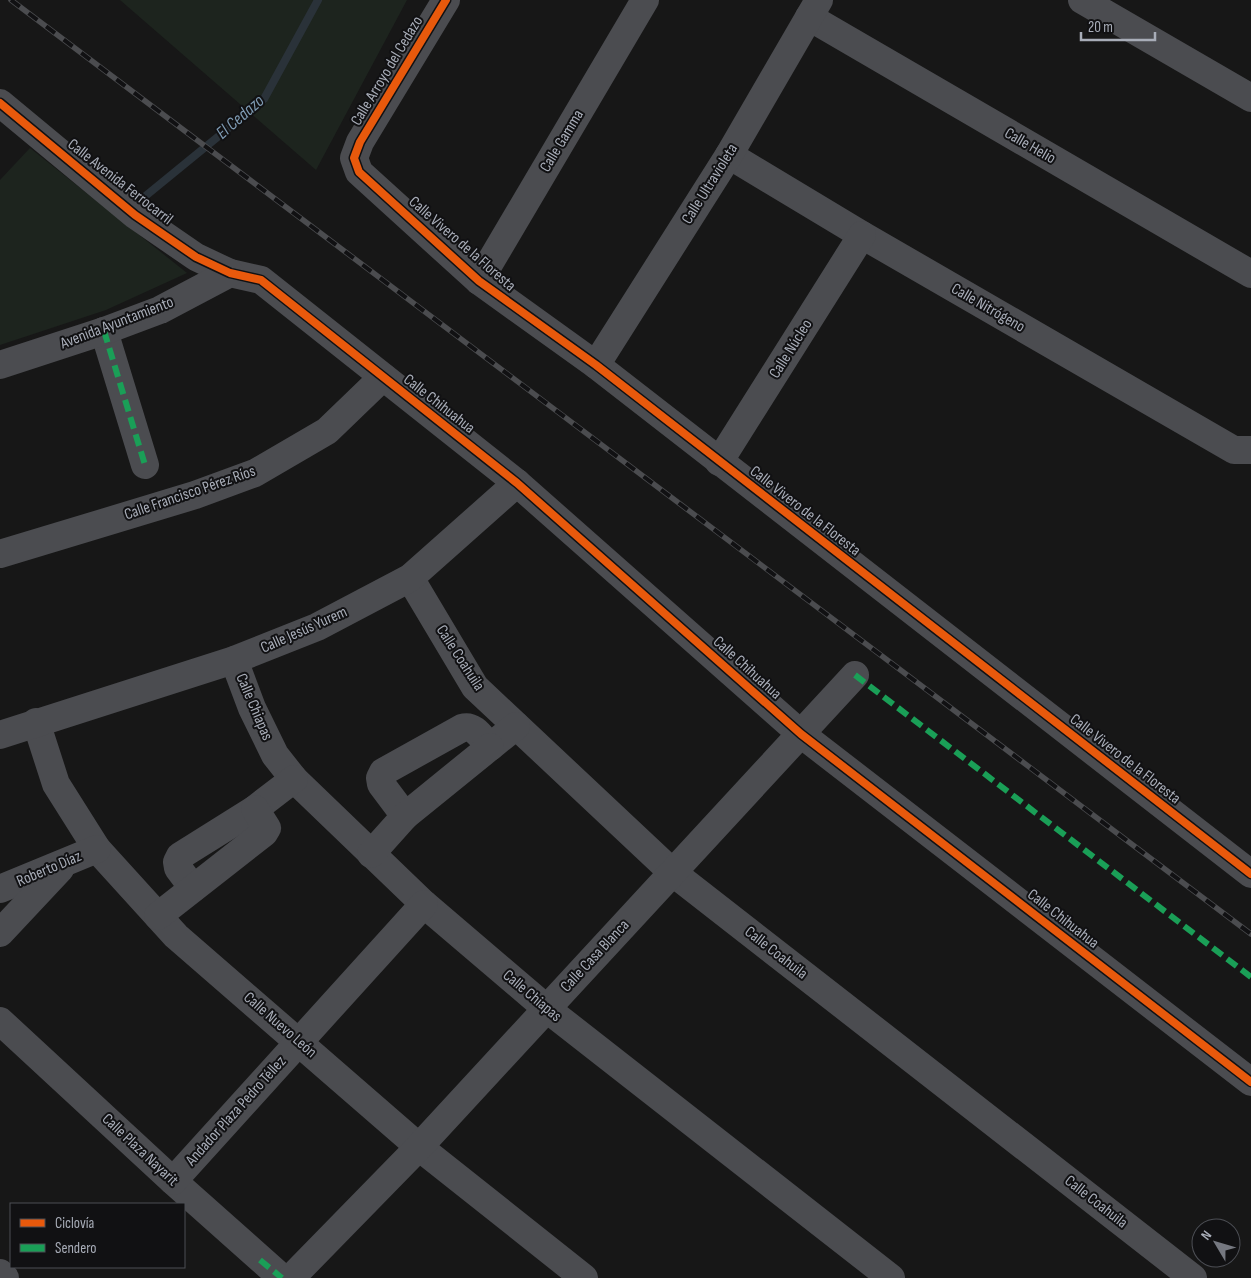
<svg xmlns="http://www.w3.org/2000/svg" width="1251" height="1278" viewBox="0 0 1251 1278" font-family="'Sofia Sans Condensed',sans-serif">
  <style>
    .green { fill: #1d241e }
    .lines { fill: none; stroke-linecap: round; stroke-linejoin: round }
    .stream { stroke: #2a3239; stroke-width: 8 }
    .minor { stroke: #4b4c50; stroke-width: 28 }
    .rail-casing { stroke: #4b4c4f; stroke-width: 5.5 }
    .rail { stroke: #111113; stroke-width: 4; stroke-dasharray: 11; stroke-linecap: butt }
    .quiet { stroke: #1a9f57; stroke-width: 6; stroke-dasharray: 12 6; stroke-linecap: butt }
    .cycleway-casing { stroke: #111113; stroke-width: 11 }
    .cycleway { stroke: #e8590c; stroke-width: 8 }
    .labels { text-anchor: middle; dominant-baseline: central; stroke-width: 4; stroke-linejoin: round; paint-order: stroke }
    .street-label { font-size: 16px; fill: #a8adb8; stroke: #111113 }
    .water-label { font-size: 18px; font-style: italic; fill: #7f9bb3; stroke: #111113 }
  </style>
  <rect width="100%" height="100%" fill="#171717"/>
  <!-- green -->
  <g class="green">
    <path d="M120 0H407L316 170Z"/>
    <path d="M30 148 187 273 106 310 0 345V180Z"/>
  </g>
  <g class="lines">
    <!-- stream -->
    <path class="stream" d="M132 207 264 99 318 0"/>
    <!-- minor -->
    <g class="minor">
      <path d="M446 0 360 142 354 158 359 172 479 281 596 365 1251 874"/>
      <path d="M1082 0 1251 98"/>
      <path d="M809 17 1251 274"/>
      <path d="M0 103 135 215 196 257 230 273 261 280 517 483 801 734 1251 1082"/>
      <path d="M729 155 862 235 1234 450H1251"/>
      <path d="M479 281 645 0"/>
      <path d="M104 331 145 465"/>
      <path d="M0 365 104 331 160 310 230 273"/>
      <path d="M596 365 729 155 819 0"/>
      <path d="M719 462 862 235"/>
      <path d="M0 554 195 495 255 473 327 431 383 377"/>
      <path d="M410 578 475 687 672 872 1193 1278"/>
      <path d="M234 660 252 708 275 755 294 779 424 904 547 1009 891 1278"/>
      <path d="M36 722 56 784 97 849 176 936 419 1147 584 1278"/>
      <path d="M0 735 234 660 317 627 410 578 517 483"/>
      <path d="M405 816 381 784 380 778 383 772 462 728C475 724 482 739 490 747L516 726"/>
      <path d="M371 854 405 816 490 747"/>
      <path d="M193 888 178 868 177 862 180 856 255 809 294 779"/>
      <path d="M0 889 97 849"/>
      <path d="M158 916 264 833 267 828 255 809"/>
      <path d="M0 933 60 869"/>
      <path d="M0 1021 173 1181 282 1278"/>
      <path d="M173 1181 424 904"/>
      <path d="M0 1273 5 1278"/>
      <path d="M291 1278 419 1147 855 675"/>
    </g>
    <!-- rail casing -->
    <g class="rail-casing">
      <path id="rail" d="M11 0 1251 934"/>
    </g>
    <!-- rail -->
    <use href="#rail" class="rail"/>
    <!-- quiet -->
    <g class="quiet">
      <path d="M104 331 145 465"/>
      <path d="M855 675 1251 977"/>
      <path d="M260 1260 282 1278"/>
    </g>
    <!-- cycleway casing -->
    <g class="cycleway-casing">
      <g id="cycleway">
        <path d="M446 0 360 142 354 158 359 172 479 281 596 365 1251 874"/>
        <path d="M0 103 135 215 196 257 230 273 261 280 517 483 801 734 1251 1082"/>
      </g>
    </g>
    <!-- cycleway -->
    <use href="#cycleway" class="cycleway"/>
  </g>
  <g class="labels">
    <!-- street labels -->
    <g class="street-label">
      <text transform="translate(387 71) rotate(-59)">Calle Arroyo del Cedazo</text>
      <text transform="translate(562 141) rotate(-59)">Calle Gamma</text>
      <text transform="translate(1030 146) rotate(30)">Calle Helio</text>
      <text transform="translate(120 182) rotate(38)">Calle Avenida Ferrocarril</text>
      <text transform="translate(710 184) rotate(-58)">Calle Ultravioleta</text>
      <text transform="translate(462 244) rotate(41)">Calle Vivero de la Floresta</text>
      <text transform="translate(988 308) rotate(30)">Calle Nitrógeno</text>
      <text transform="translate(117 323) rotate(-21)">Avenida Ayuntamiento</text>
      <text transform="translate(791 349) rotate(-58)">Calle Núcleo</text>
      <text transform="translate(439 404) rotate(38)">Calle Chihuahua</text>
      <text transform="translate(190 493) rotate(-19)">Calle Francisco Pérez Ríos</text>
      <text transform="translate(805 511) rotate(38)">Calle Vivero de la Floresta</text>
      <text transform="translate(304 630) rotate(-24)">Calle Jesús Yurem</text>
      <text transform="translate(460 658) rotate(57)">Calle Coahuila</text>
      <text transform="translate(747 668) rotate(42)">Calle Chihuahua</text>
      <text transform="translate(254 707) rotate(67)">Calle Chiapas</text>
      <text transform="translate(1125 759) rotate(38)">Calle Vivero de la Floresta</text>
      <text transform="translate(49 869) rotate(-23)">Roberto Díaz</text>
      <text transform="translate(1063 919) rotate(38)">Calle Chihuahua</text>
      <text transform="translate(776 953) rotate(38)">Calle Coahuila</text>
      <text transform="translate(595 956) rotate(-47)">Calle Casa Blanca</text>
      <text transform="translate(532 996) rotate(40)">Calle Chiapas</text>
      <text transform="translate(280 1025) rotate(41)">Calle Nuevo León</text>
      <text transform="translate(236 1111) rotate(-48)">Andador Plaza Pedro Téllez</text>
      <text transform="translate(140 1150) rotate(43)">Calle Plaza Nayarit</text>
      <text transform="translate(1096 1202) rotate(38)">Calle Coahuila</text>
    </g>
    <!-- water labels -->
    <g class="water-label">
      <text transform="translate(240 117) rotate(-41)">El Cedazo</text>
    </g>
  </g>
  <!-- legend -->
  <rect x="10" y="1203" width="175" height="65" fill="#111113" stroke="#4d4f55"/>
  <rect x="20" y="1219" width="25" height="8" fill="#e8590c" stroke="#4d4f55"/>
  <text x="55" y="1228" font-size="15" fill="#a8adb8">Ciclovía</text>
  <rect x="20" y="1244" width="25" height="8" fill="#1a9f57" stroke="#4d4f55"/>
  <text x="55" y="1253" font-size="15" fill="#a8adb8">Sendero</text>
  <!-- north arrow -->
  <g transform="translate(1216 1243) rotate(308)"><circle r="24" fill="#111113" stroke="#4d4f55"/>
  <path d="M0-4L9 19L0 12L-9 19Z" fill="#757880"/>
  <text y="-8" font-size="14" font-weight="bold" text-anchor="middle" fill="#a8adb8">N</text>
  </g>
  <!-- scale -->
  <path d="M1081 32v8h74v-8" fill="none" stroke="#a8adb8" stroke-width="2.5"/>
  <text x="1088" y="32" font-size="15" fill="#a8adb8" stroke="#111113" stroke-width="4" paint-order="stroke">20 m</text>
</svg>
